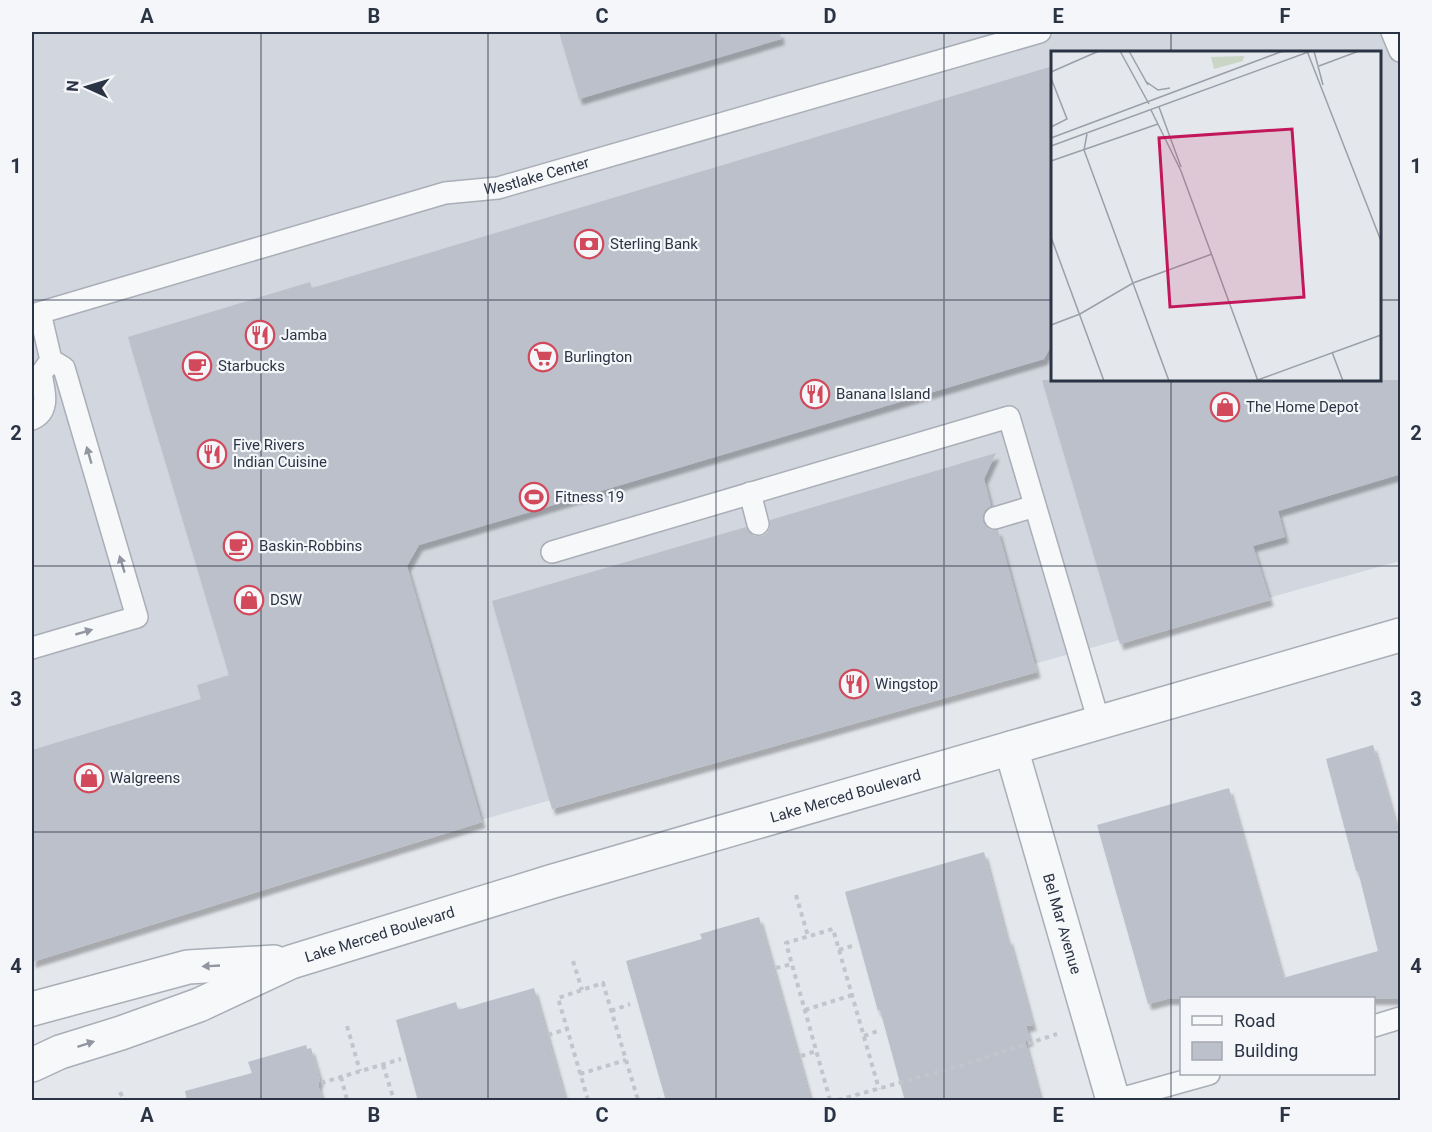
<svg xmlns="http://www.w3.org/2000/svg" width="1432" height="1132" viewBox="0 0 1432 1132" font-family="Roboto,sans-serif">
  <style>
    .built { fill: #d2d6de; fill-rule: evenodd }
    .building { fill: #bbc0ca; filter: url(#shadow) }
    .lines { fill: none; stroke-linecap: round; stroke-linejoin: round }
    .service-casing { stroke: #a9aeb7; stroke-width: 24 }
    .minor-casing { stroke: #a9aeb7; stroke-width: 36 }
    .tertiary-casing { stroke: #a9aeb7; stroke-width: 36 }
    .path { stroke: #c2c5cb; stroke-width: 4; stroke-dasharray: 4.5 4.5; stroke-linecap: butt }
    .service { stroke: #f7f8fa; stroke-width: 21 }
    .minor { stroke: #f7f8fa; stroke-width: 33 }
    .tertiary { stroke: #f7f8fa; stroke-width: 33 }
    .oneway { fill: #9196a0 }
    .grid { fill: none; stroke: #2b3445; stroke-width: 1.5; stroke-opacity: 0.55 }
    .labels { text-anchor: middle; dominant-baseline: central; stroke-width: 4.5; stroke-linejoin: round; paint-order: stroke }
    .street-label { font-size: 15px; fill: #2b3445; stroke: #f4f6f9 }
    .poi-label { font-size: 15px; fill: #2b3445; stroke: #f4f6f9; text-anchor: start }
    .inset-road { fill: none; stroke: #9a9fa9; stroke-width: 1.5 }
    .view { fill: #c2185b; fill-opacity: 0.15; stroke: #c2185b; stroke-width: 3 }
    .inset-edge { fill: none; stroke: #2b3445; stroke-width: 3 }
    .neatline { fill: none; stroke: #2b3445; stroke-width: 2 }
    .grid-label { font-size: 20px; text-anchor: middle; font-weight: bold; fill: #2b3445 }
  </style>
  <defs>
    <filter id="shadow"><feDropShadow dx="3.5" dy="6" stdDeviation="1.5" flood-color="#0004"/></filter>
  </defs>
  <rect width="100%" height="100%" fill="#e4e7ec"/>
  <!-- built -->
  <path class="built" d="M32 32H1400V561L618 781 32 948ZM1052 52H1380V380H1052Z"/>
  <!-- building -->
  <g class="building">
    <path d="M559 32H780L781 39 579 99Z"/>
    <path d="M1053 66V342L1044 359 419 545 407 566 482 822 32 962V750L201 699 197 685 229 675 128 337 310 282 312 288Z"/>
    <path d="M1042 380H1401V474L1278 511 1285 537 1253 546 1270 600 1120 644Z"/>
    <path d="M996 453 984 479 991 506 985 510 983 516V521L987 528 992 530H998L1037 672 552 809 492 601 746 527 749 532 754 536H762L767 533 770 528V520Z"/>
    <path d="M1373 745 1401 842V999H1167L1148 1004 1097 825 1229 788 1283 978 1378 951 1358 871H1356L1326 759Z"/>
    <path d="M984 852 1007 939 1009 938 1033 1025 1026 1026 1030 1040 1025 1041 1041 1101H905L880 1010 878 1011 845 892Z"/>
    <path d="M759 917 811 1101H666L626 961 702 939 700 934Z"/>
    <path d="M534 988 566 1101H418L396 1020 456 1002 458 1010Z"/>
    <path d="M306 1045 307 1049 311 1048 320 1079 318 1085 323 1101H187L185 1091 252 1073 248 1062Z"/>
  </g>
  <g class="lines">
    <!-- service casing -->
    <g class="service-casing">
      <g id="service">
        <path d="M1392 32 1400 51"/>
        <path id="s1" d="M32 315 445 193 498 188 1040 32"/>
        <path d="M32 419C51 411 44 390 41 374L51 360"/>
        <path d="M750 493 758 524"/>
        <path d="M995 518 1035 506"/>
        <path d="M552 552 1009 417 1099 722"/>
        <path d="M32 648 137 617 64 368 51 360 40 313"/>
        <path d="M1374 1026 1400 1018"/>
        <path d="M1116 1100 1209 1074"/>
      </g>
    </g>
    <!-- minor casing -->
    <g class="minor-casing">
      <g id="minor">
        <path id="s2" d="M1011 748 1113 1100"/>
      </g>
    </g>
    <!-- tertiary casing -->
    <g class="tertiary-casing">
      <g id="tertiary">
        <path d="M32 1009 188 967 274 962"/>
        <path id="s3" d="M32 1065 60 1052 121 1033 199 1005 291 962 550 882 1400 635"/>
      </g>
    </g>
    <!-- path -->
    <g class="path">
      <path d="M796 895 808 936"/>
      <path d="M839 950 855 945"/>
      <path d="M573 961 582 990"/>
      <path d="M776 968 792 964"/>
      <path d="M805 1010 852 995"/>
      <path d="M611 1011 630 1004"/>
      <path d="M347 1026 360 1071"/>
      <path d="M548 1035 567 1029"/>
      <path d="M864 1036 878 1031"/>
      <path d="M801 1056 816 1051"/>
      <path d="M383 1065 394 1100"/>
      <path d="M580 1074 626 1060"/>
      <path d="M341 1077 347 1100"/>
      <path d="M321 1083 401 1059"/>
      <path d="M120 1092 124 1100"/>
      <path d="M588 1100 558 998 603 983 638 1100"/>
      <path d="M656 1100 661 1099"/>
      <path d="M830 1100 786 943 833 929 879 1089"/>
      <path d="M838 1100 963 1065 1057 1034"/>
    </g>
    <!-- service -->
    <use href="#service" class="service"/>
    <!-- minor -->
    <use href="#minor" class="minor"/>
    <!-- tertiary -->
    <use href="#tertiary" class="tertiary"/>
  </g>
  <!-- one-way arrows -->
  <defs><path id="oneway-solid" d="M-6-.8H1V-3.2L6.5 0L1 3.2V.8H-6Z" transform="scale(1.5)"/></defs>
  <g class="oneway">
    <use href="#oneway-solid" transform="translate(89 455) rotate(-106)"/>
    <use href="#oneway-solid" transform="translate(122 564) rotate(-107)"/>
    <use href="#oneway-solid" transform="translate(84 632) rotate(-16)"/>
    <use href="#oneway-solid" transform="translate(211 966) rotate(177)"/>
    <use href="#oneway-solid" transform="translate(86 1044) rotate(-18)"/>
  </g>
  <!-- grid -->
  <path class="grid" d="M261 32V1100M488 32V1100M716 32V1100M944 32V1100M1171 32V52M32 300H1052M1380 300H1400M1171 380V1100M32 566H1400M32 832H1400"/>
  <!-- icons -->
  <defs>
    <g id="bank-ring" transform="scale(1.5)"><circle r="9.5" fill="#f4f6f9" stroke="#d1495b" stroke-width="1.5"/><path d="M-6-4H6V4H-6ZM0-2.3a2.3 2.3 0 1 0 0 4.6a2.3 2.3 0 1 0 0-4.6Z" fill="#d1495b"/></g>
    <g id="restaurant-ring" transform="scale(1.5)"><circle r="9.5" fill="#f4f6f9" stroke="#d1495b" stroke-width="1.5"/><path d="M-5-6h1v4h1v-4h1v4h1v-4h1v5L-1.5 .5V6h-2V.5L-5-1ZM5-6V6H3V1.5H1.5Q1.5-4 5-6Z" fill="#d1495b"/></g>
    <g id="supermarket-ring" transform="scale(1.5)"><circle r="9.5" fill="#f4f6f9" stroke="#d1495b" stroke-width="1.5"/><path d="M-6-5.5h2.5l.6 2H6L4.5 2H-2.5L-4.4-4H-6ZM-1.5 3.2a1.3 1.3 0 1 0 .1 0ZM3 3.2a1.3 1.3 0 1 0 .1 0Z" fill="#d1495b"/></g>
    <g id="cafe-ring" transform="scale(1.5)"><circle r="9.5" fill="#f4f6f9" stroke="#d1495b" stroke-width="1.5"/><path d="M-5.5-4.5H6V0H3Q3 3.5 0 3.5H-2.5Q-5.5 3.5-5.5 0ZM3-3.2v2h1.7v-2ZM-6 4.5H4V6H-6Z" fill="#d1495b"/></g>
    <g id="shop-ring" transform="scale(1.5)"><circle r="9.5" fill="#f4f6f9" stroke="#d1495b" stroke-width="1.5"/><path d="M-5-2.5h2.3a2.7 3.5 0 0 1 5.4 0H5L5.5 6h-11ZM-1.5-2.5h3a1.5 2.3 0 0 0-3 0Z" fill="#d1495b"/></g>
    <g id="stadium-ring" transform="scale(1.5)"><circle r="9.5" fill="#f4f6f9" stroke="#d1495b" stroke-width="1.5"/><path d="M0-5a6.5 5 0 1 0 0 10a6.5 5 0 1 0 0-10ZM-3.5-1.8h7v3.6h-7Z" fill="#d1495b"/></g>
  </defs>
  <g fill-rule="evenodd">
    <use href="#bank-ring" x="589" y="244"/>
    <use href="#restaurant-ring" x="260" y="335"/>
    <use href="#supermarket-ring" x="543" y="357"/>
    <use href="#cafe-ring" x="197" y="366"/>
    <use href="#restaurant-ring" x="815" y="394"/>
    <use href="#shop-ring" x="1225" y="407"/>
    <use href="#restaurant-ring" x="212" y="454"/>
    <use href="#stadium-ring" x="534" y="497"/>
    <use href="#cafe-ring" x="238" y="546"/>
    <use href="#shop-ring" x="249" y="600"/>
    <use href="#restaurant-ring" x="854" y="684"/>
    <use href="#shop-ring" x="89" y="778"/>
  </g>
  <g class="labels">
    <!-- street labels -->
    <g class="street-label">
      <text stroke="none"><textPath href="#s1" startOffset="524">Westlake Center</textPath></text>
      <text stroke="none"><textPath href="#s3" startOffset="858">Lake Merced Boulevard</textPath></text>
      <text stroke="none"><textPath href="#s2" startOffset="183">Bel Mar Avenue</textPath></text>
      <text stroke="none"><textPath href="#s3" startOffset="372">Lake Merced Boulevard</textPath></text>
    </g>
    <!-- poi labels -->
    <g class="poi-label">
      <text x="610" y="244">Sterling Bank</text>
      <text x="281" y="335">Jamba</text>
      <text x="564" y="357">Burlington</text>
      <text x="218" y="366">Starbucks</text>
      <text x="836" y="394">Banana Island</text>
      <text x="1246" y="407">The Home Depot</text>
      <text x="233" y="445">Five Rivers<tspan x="233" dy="17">Indian Cuisine</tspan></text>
      <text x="555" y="497">Fitness 19</text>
      <text x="259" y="546">Baskin-Robbins</text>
      <text x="270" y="600">DSW</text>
      <text x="875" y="684">Wingstop</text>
      <text x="110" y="778">Walgreens</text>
    </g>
  </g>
  <!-- overview -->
  <g transform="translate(1051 51)">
    <rect width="330" height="330" fill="#e4e7ec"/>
    <path d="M193 5 192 10 163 18 160 6Z" fill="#c9d6c5"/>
    <path class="inset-road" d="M69 0 98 53M78 0 97 34M256 0 330 190M263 0 272 34M268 15 308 0M0 21 48 0M0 27 16 68 0 76M94 30 107 39 119 37M108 56 130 116M100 59 130 120 207 330M36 83 33 99 118 330M0 87 232 0M0 95 260 0M0 110 107 73M0 186 53 330M0 274 29 263 82 232 161 203M281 301 292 330M204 330 330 284"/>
    <path class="view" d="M241 78 253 246 119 256 108 87Z"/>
    <rect width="330" height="330" class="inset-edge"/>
  </g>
  <!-- border -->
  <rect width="1432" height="1132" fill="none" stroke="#f4f6f9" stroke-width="66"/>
  <!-- legend -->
  <rect x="1180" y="997" width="195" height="78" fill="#f4f6f9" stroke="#a4a8b1" stroke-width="1.5"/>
  <rect x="1192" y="1016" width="30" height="9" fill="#f7f8fa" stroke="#a4a8b1" stroke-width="1.5"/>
  <text x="1234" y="1027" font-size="18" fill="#2b3445">Road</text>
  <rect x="1192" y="1042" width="30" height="18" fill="#bbc0ca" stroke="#a4a8b1" stroke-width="1.5"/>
  <text x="1234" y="1057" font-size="18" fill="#2b3445">Building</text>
  <!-- north arrow -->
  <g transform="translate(87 87) rotate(274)" stroke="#f4f6f9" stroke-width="4.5" paint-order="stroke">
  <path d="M0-4.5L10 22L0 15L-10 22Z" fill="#2b3445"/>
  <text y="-9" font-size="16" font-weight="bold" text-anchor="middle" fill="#2b3445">N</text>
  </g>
  <rect x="33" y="33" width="1366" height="1066" class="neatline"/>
  <g class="grid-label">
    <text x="147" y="23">A</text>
    <text x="374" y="23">B</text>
    <text x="602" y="23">C</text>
    <text x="830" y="23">D</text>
    <text x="1058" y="23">E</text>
    <text x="1285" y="23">F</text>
    <text x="16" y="173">1</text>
    <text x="1416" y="173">1</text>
    <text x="16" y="440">2</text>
    <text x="1416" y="440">2</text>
    <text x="16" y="706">3</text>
    <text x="1416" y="706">3</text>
    <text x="16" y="973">4</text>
    <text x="1416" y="973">4</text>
    <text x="147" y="1122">A</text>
    <text x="374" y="1122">B</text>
    <text x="602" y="1122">C</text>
    <text x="830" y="1122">D</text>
    <text x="1058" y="1122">E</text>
    <text x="1285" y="1122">F</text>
  </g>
</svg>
